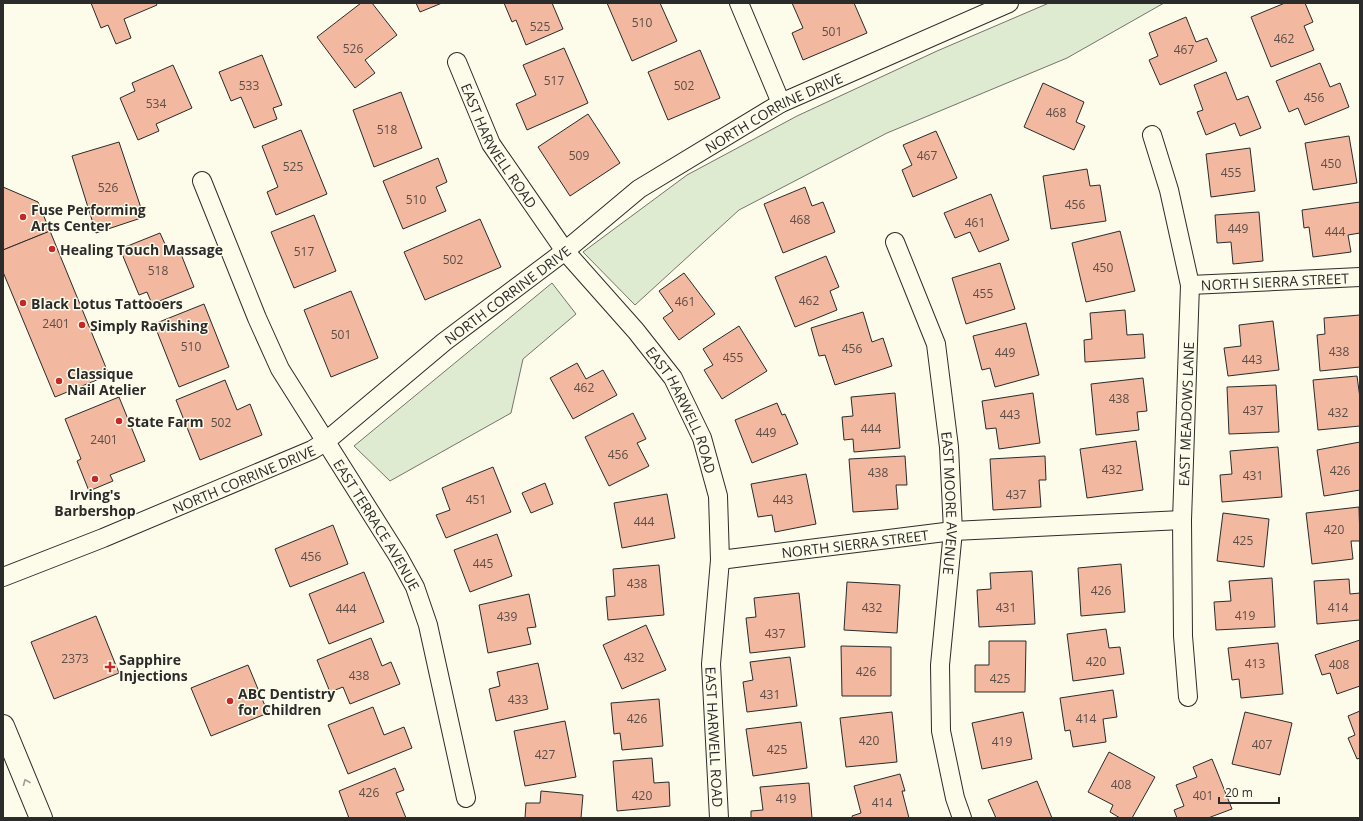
<svg xmlns="http://www.w3.org/2000/svg" width="1363" height="821" viewBox="0 0 1363 821" font-family="'Open Sans',sans-serif">
  <style>
    .green { fill: #deebd1; stroke: #74746e }
    .building { fill: #f2b8a0; stroke: #2b2b2b }
    .lines { fill: none; stroke-linecap: round; stroke-linejoin: round }
    .street-casing { stroke: #2b2b2b; stroke-width: 20 }
    .primary-casing { stroke: #2b2b2b; stroke-width: 24 }
    .street { stroke: #fdfbea; stroke-width: 18 }
    .primary { stroke: #fdfbea; stroke-width: 22 }
    .oneway { stroke: #9e9d94 }
    .poi-dot { fill: #c62828; stroke: #fdfbea; stroke-width: 1.5 }
    .labels { text-anchor: middle; dominant-baseline: central; stroke-width: 3; stroke-linejoin: round; paint-order: stroke }
    .number-label { font-size: 12px; fill: #5d4e48 }
    .street-label { font-size: 14px; fill: #2b2b2b; stroke: #fdfbea }
    .poi-label { font-size: 14px; font-weight: bold; fill: #2b2b2b; stroke: #fdfbea; text-anchor: start }
  </style>
  <rect width="100%" height="100%" fill="#fdfbea"/>
  <!-- green -->
  <g class="green">
    <path d="M1049 3H1164L1067 58 887 133 739 210 635 305 583 252 687 175 797 116 937 51Z"/>
    <path d="M552 283 576 314 523 359 511 413 390 481 354 446Z"/>
  </g>
  <!-- building -->
  <g class="building">
    <path d="M91 3H156L157 5 124 19 131 38 116 44 108 25 101 28Z"/>
    <path d="M361 3H372L397 35 365 60 375 73 355 88 317 37Z"/>
    <path d="M416 3H442L420 12Z"/>
    <path d="M504 3H552L563 29 526 45 516 20 512 22Z"/>
    <path d="M607 3H660L677 41 632 61Z"/>
    <path d="M792 3H854L867 33 803 60 792 33 803 28Z"/>
    <path d="M1285 3H1305L1313 22 1304 26 1314 50 1271 67 1251 17Z"/>
    <path d="M1186 17 1196 42 1207 38 1217 61 1160 85 1149 60 1158 56 1149 33Z"/>
    <path d="M564 48 588 103 527 130 516 104 536 95 523 65Z"/>
    <path d="M700 50 720 98 668 120 648 72Z"/>
    <path d="M262 55 282 105 273 108 277 119 254 128 241 97 231 101 219 72Z"/>
    <path d="M1320 63 1330 87 1340 83 1349 107 1305 125 1298 108 1289 112 1276 81Z"/>
    <path d="M173 65 192 108 156 124 159 131 138 140 120 98 135 91 132 83Z"/>
    <path d="M1226 72 1237 100 1248 96 1261 128 1240 136 1235 123 1206 135 1197 112 1203 110 1194 85Z"/>
    <path d="M1043 83 1084 102 1076 122 1085 126 1074 150 1024 127Z"/>
    <path d="M401 92 422 148 374 167 353 110Z"/>
    <path d="M588 114 620 163 570 196 538 147Z"/>
    <path d="M301 130 327 194 276 215 267 192 278 187 262 146Z"/>
    <path d="M936 131 957 178 913 197 902 170 912 165 903 145Z"/>
    <path d="M1349 136 1357 183 1313 190 1305 143Z"/>
    <path d="M119 142 144 217 96 233 72 156Z"/>
    <path d="M1250 148 1255 191 1211 197 1206 154Z"/>
    <path d="M438 158 447 182 436 187 446 211 403 229 383 181Z"/>
    <path d="M1087 169 1090 186 1100 185 1106 221 1051 229 1043 176Z"/>
    <path d="M3 187 38 202 50 231 3 250Z"/>
    <path d="M805 187 812 206 823 202 835 232 783 253 764 204Z"/>
    <path d="M991 194 1009 240 979 252 970 232 955 238 944 213Z"/>
    <path d="M1360 202V233L1348 235 1351 252 1313 257 1309 227 1304 228 1302 210Z"/>
    <path d="M1259 212 1263 261 1233 264 1231 242 1217 243 1215 215Z"/>
    <path d="M314 215 336 271 294 288 271 232Z"/>
    <path d="M480 219 501 267 425 300 404 252Z"/>
    <path d="M50 231 109 375 55 397 3 272V250Z"/>
    <path d="M1120 231 1135 291 1086 302 1072 243Z"/>
    <path d="M160 233 169 253 179 249 194 287 152 304 147 292 139 295 120 249Z"/>
    <path d="M826 256 839 287 830 291 837 310 795 327 775 277Z"/>
    <path d="M1000 263 1015 309 966 324 952 278Z"/>
    <path d="M684 273 715 314 679 340 663 318 673 311 659 291Z"/>
    <path d="M351 291 378 358 331 377 304 310Z"/>
    <path d="M204 304 229 367 179 387 154 324Z"/>
    <path d="M1125 310 1127 335 1143 334 1145 358 1085 362 1084 340 1092 339 1090 313Z"/>
    <path d="M863 312 872 342 883 338 892 366 835 385 825 355 819 356 811 328Z"/>
    <path d="M1360 315V367L1320 371 1317 335 1325 334 1324 318Z"/>
    <path d="M1273 321 1279 370 1228 376 1224 348 1241 346 1239 325Z"/>
    <path d="M1026 323 1039 375 995 387 990 368 982 370 973 336Z"/>
    <path d="M739 326 767 371 722 399 704 370 713 365 703 349Z"/>
    <path d="M577 363 586 379 603 370 617 395 573 419 550 378Z"/>
    <path d="M1357 376 1360 398V426L1318 430 1313 380Z"/>
    <path d="M1143 378 1147 411 1137 412 1139 430 1096 435 1091 384Z"/>
    <path d="M225 380 237 410 250 404 262 435 200 460 176 400Z"/>
    <path d="M1276 385 1279 432 1229 434 1227 387Z"/>
    <path d="M895 393 900 448 854 452 853 439 844 440 842 417 853 416 851 397Z"/>
    <path d="M1033 393 1040 443 999 449 996 428 986 429 982 401Z"/>
    <path d="M119 397 145 461 110 475 113 481 89 491 77 461 81 459 65 419Z"/>
    <path d="M777 403 782 415 785 414 798 444 752 463 735 420Z"/>
    <path d="M633 413 646 439 637 443 649 466 609 486 585 437Z"/>
    <path d="M1136 441 1143 490 1087 498 1080 449Z"/>
    <path d="M1360 442V490L1324 496 1317 450Z"/>
    <path d="M1278 447 1282 497 1222 502 1220 475 1232 474 1230 451Z"/>
    <path d="M905 456 907 485H896L898 509 853 512 849 459Z"/>
    <path d="M1045 456 1046 480H1039L1041 507 993 510 990 459Z"/>
    <path d="M493 467 511 512 446 538 436 515 450 510 442 488Z"/>
    <path d="M806 474 816 524 775 532 772 515 758 517 751 484Z"/>
    <path d="M545 483 553 504 531 513 522 493Z"/>
    <path d="M667 494 675 538 622 548 614 503Z"/>
    <path d="M1359 507 1360 541H1351L1353 559 1312 564 1306 513Z"/>
    <path d="M1223 513 1269 519 1264 567 1217 561Z"/>
    <path d="M333 525 348 564 290 587 275 549Z"/>
    <path d="M497 534 512 576 470 592 454 550Z"/>
    <path d="M1121 564 1125 612 1081 616 1078 568Z"/>
    <path d="M659 565 664 615 608 620 606 597 615 596 613 569Z"/>
    <path d="M1032 571 1035 624 979 627 977 590 991 589 990 573Z"/>
    <path d="M364 572 384 622 329 644 309 594Z"/>
    <path d="M1272 578 1275 627 1216 630 1214 602 1231 601 1229 581Z"/>
    <path d="M1349 579 1350 594 1360 593V620L1317 624 1314 581Z"/>
    <path d="M847 582 900 585 897 633 844 630Z"/>
    <path d="M799 593 805 647 750 653 746 618 756 617 754 598Z"/>
    <path d="M529 594 536 627 527 628 531 644 488 653 479 605Z"/>
    <path d="M96 616 119 673 54 699 31 642Z"/>
    <path d="M646 625 666 670 622 689 603 645Z"/>
    <path d="M1106 629 1109 648 1120 647 1124 674 1073 681 1067 634Z"/>
    <path d="M371 638 382 666 391 662 400 684 350 704 343 687 330 692 317 660Z"/>
    <path d="M1360 640V686L1337 694 1330 673 1322 675 1315 655Z"/>
    <path d="M989 641H1026L1025 692H975V665H989Z"/>
    <path d="M1278 643 1283 694 1241 698 1239 679 1232 680 1228 648Z"/>
    <path d="M841 646 891 647V696H842Z"/>
    <path d="M790 657 797 706 747 712 743 682 753 680 750 662Z"/>
    <path d="M538 663 548 709 496 721 489 689 500 686 497 672Z"/>
    <path d="M248 665 268 713 211 736 191 688Z"/>
    <path d="M1113 690 1117 717 1103 719 1106 742 1073 747 1070 730 1065 731 1060 698Z"/>
    <path d="M659 699 663 746 622 750 620 733 614 734 611 703Z"/>
    <path d="M373 707 384 735 404 727 412 748 348 774 328 725Z"/>
    <path d="M1360 711V758L1357 759 1348 738 1355 735 1348 716Z"/>
    <path d="M892 712 897 762 846 767 840 718Z"/>
    <path d="M1023 712 1032 759 982 769 972 723Z"/>
    <path d="M1245 712 1292 723 1280 775 1232 764Z"/>
    <path d="M565 721 576 777 525 786 514 731Z"/>
    <path d="M801 722 807 768 753 776 746 729Z"/>
    <path d="M1109 752 1155 777 1132 818H1120L1110 812 1113 805 1088 792Z"/>
    <path d="M652 758 654 783 669 782 670 806 617 811 613 761Z"/>
    <path d="M1212 759 1232 809 1208 818H1177L1174 810 1184 806 1176 785 1197 777 1193 767Z"/>
    <path d="M395 768 404 790 396 793 406 818H349L339 791Z"/>
    <path d="M900 774 905 791H902L909 818H853L852 816 861 813 854 786Z"/>
    <path d="M1037 781 1052 818H996L988 800Z"/>
    <path d="M809 783 812 818H751V811L763 810 760 787Z"/>
    <path d="M541 791 583 795 581 818H525L526 803H540Z"/>
  </g>
  <g class="lines">
    <!-- street casing -->
    <g class="street-casing">
      <g id="street">
        <path d="M739 3 781 103"/>
        <path id="s1" d="M457 62 491 144 565 251 636 331 673 378 702 438 718 496 720 560 711 664 719 818"/>
        <path d="M1152 135 1169 190 1190 285 1182 520 1183 636 1188 697"/>
        <path id="s2" d="M202 181 257 318 280 369 398 556 415 587 428 625 466 798"/>
        <path id="s3" d="M895 242 936 344 949 447 953 531 940 665 941 731 955 798 962 818"/>
        <path id="s4" d="M1190 285 1360 277"/>
        <path id="s5" d="M720 560 953 531 1182 520"/>
        <path id="s6" d="M3 577 103 538 312 450 325 442 444 342 565 251 639 189 781 103 1009 3"/>
      </g>
    </g>
    <!-- primary casing -->
    <g class="primary-casing">
      <path id="primary" d="M3 726 41 818"/>
    </g>
    <!-- street -->
    <use href="#street" class="street"/>
    <!-- primary -->
    <use href="#primary" class="primary"/>
  </g>
  <!-- one-way arrows -->
  <defs><path id="oneway-chevron" d="M-2-3.5L2.5 0L-2 3.5" fill="none" stroke-width="1.6" stroke-linecap="round" stroke-linejoin="round"/></defs>
  <use class="oneway" href="#oneway-chevron" transform="translate(26 782) rotate(-112)"/>
  <!-- markers -->
  <g class="poi-dot">
    <circle cx="23" cy="217" r="4"/>
    <circle cx="52" cy="249" r="4"/>
    <circle cx="23" cy="303" r="4"/>
    <circle cx="82" cy="325" r="4"/>
    <circle cx="59" cy="381" r="4"/>
    <circle cx="119" cy="421" r="4"/>
    <circle cx="95" cy="479" r="4"/>
    <path d="M108 661h4v4h4v4h-4v4h-4v-4h-4v-4h4z"/>
    <circle cx="230" cy="701" r="4"/>
  </g>
  <g class="labels">
    <!-- number labels -->
    <g class="number-label">
      <text x="642" y="22">510</text>
      <text x="540" y="26">525</text>
      <text x="832" y="31">501</text>
      <text x="1284" y="38">462</text>
      <text x="353" y="48">526</text>
      <text x="1184" y="49">467</text>
      <text x="554" y="80">517</text>
      <text x="249" y="85">533</text>
      <text x="684" y="85">502</text>
      <text x="1314" y="97">456</text>
      <text x="156" y="103">534</text>
      <text x="1056" y="112">468</text>
      <text x="387" y="129">518</text>
      <text x="579" y="155">509</text>
      <text x="927" y="155">467</text>
      <text x="1331" y="163">450</text>
      <text x="293" y="166">525</text>
      <text x="1231" y="172">455</text>
      <text x="108" y="187">526</text>
      <text x="416" y="199">510</text>
      <text x="1075" y="204">456</text>
      <text x="800" y="219">468</text>
      <text x="975" y="222">461</text>
      <text x="1238" y="228">449</text>
      <text x="1335" y="231">444</text>
      <text x="304" y="251">517</text>
      <text x="453" y="259">502</text>
      <text x="1103" y="267">450</text>
      <text x="158" y="270">518</text>
      <text x="983" y="293">455</text>
      <text x="809" y="300">462</text>
      <text x="685" y="301">461</text>
      <text x="56" y="323">2401</text>
      <text x="341" y="334">501</text>
      <text x="191" y="346">510</text>
      <text x="852" y="348">456</text>
      <text x="1339" y="351">438</text>
      <text x="1005" y="352">449</text>
      <text x="733" y="357">455</text>
      <text x="1252" y="359">443</text>
      <text x="584" y="387">462</text>
      <text x="1119" y="398">438</text>
      <text x="1253" y="410">437</text>
      <text x="1338" y="412">432</text>
      <text x="1010" y="414">443</text>
      <text x="221" y="422">502</text>
      <text x="871" y="428">444</text>
      <text x="766" y="432">449</text>
      <text x="104" y="439">2401</text>
      <text x="618" y="454">456</text>
      <text x="1112" y="469">432</text>
      <text x="1340" y="470">426</text>
      <text x="878" y="472">438</text>
      <text x="1253" y="475">431</text>
      <text x="1016" y="494">437</text>
      <text x="476" y="499">451</text>
      <text x="783" y="499">443</text>
      <text x="644" y="521">444</text>
      <text x="1334" y="529">420</text>
      <text x="1243" y="540">425</text>
      <text x="311" y="556">456</text>
      <text x="483" y="563">445</text>
      <text x="637" y="583">438</text>
      <text x="1101" y="590">426</text>
      <text x="872" y="607">432</text>
      <text x="1006" y="607">431</text>
      <text x="1338" y="607">414</text>
      <text x="346" y="608">444</text>
      <text x="1245" y="615">419</text>
      <text x="507" y="616">439</text>
      <text x="775" y="633">437</text>
      <text x="634" y="657">432</text>
      <text x="75" y="658">2373</text>
      <text x="1096" y="661">420</text>
      <text x="1255" y="663">413</text>
      <text x="1339" y="664">408</text>
      <text x="866" y="671">426</text>
      <text x="359" y="675">438</text>
      <text x="1000" y="678">425</text>
      <text x="770" y="694">431</text>
      <text x="518" y="699">433</text>
      <text x="637" y="718">426</text>
      <text x="1086" y="718">414</text>
      <text x="869" y="740">420</text>
      <text x="1002" y="741">419</text>
      <text x="1262" y="744">407</text>
      <text x="777" y="749">425</text>
      <text x="545" y="754">427</text>
      <text x="1121" y="784">408</text>
      <text x="369" y="792">426</text>
      <text x="642" y="795">420</text>
      <text x="1203" y="795">401</text>
      <text x="786" y="798">419</text>
      <text x="882" y="802">414</text>
    </g>
    <!-- street labels -->
    <g class="street-label">
      <text stroke="none"><textPath href="#s6" startOffset="908">NORTH CORRINE DRIVE</textPath></text>
      <text stroke="none"><textPath href="#s1" startOffset="94">EAST HARWELL ROAD</textPath></text>
      <text stroke="none"><textPath href="#s4" startOffset="85">NORTH SIERRA STREET</textPath></text>
      <text stroke="none"><textPath href="#s6" startOffset="584">NORTH CORRINE DRIVE</textPath></text>
      <text stroke="none"><textPath href="#s1" startOffset="418">EAST HARWELL ROAD</textPath></text>
      <text transform="translate(1186 414) rotate(-88)">EAST MEADOWS LANE</text>
      <text stroke="none"><textPath href="#s6" startOffset="260">NORTH CORRINE DRIVE</textPath></text>
      <text stroke="none"><textPath href="#s3" startOffset="270">EAST MOORE AVENUE</textPath></text>
      <text stroke="none"><textPath href="#s2" startOffset="387">EAST TERRACE AVENUE</textPath></text>
      <text stroke="none"><textPath href="#s5" startOffset="136">NORTH SIERRA STREET</textPath></text>
      <text stroke="none"><textPath href="#s1" startOffset="754">EAST HARWELL ROAD</textPath></text>
    </g>
    <!-- poi labels -->
    <g class="poi-label">
      <text x="31" y="209">Fuse Performing<tspan x="31" dy="16">Arts Center</tspan></text>
      <text x="60" y="249">Healing Touch Massage</text>
      <text x="31" y="303">Black Lotus Tattooers</text>
      <text x="90" y="325">Simply Ravishing</text>
      <text x="67" y="373">Classique<tspan x="67" dy="16">Nail Atelier</tspan></text>
      <text x="127" y="421">State Farm</text>
      <text x="95" y="494" text-anchor="middle">Irving's<tspan x="95" dy="16">Barbershop</tspan></text>
      <text x="119" y="659">Sapphire<tspan x="119" dy="16">Injections</tspan></text>
      <text x="238" y="693">ABC Dentistry<tspan x="238" dy="16">for Children</tspan></text>
    </g>
  </g>
  <!-- border -->
  <rect width="1363" height="821" fill="none" stroke="#2b2b2b" stroke-width="8"/>
  <!-- scale -->
  <path d="M1219 797v6h60v-6" fill="none" stroke="#2b2b2b" stroke-width="2"/>
  <text x="1225" y="797" font-size="12" fill="#2b2b2b" stroke="#fdfbea" stroke-width="3" paint-order="stroke">20 m</text>
</svg>
